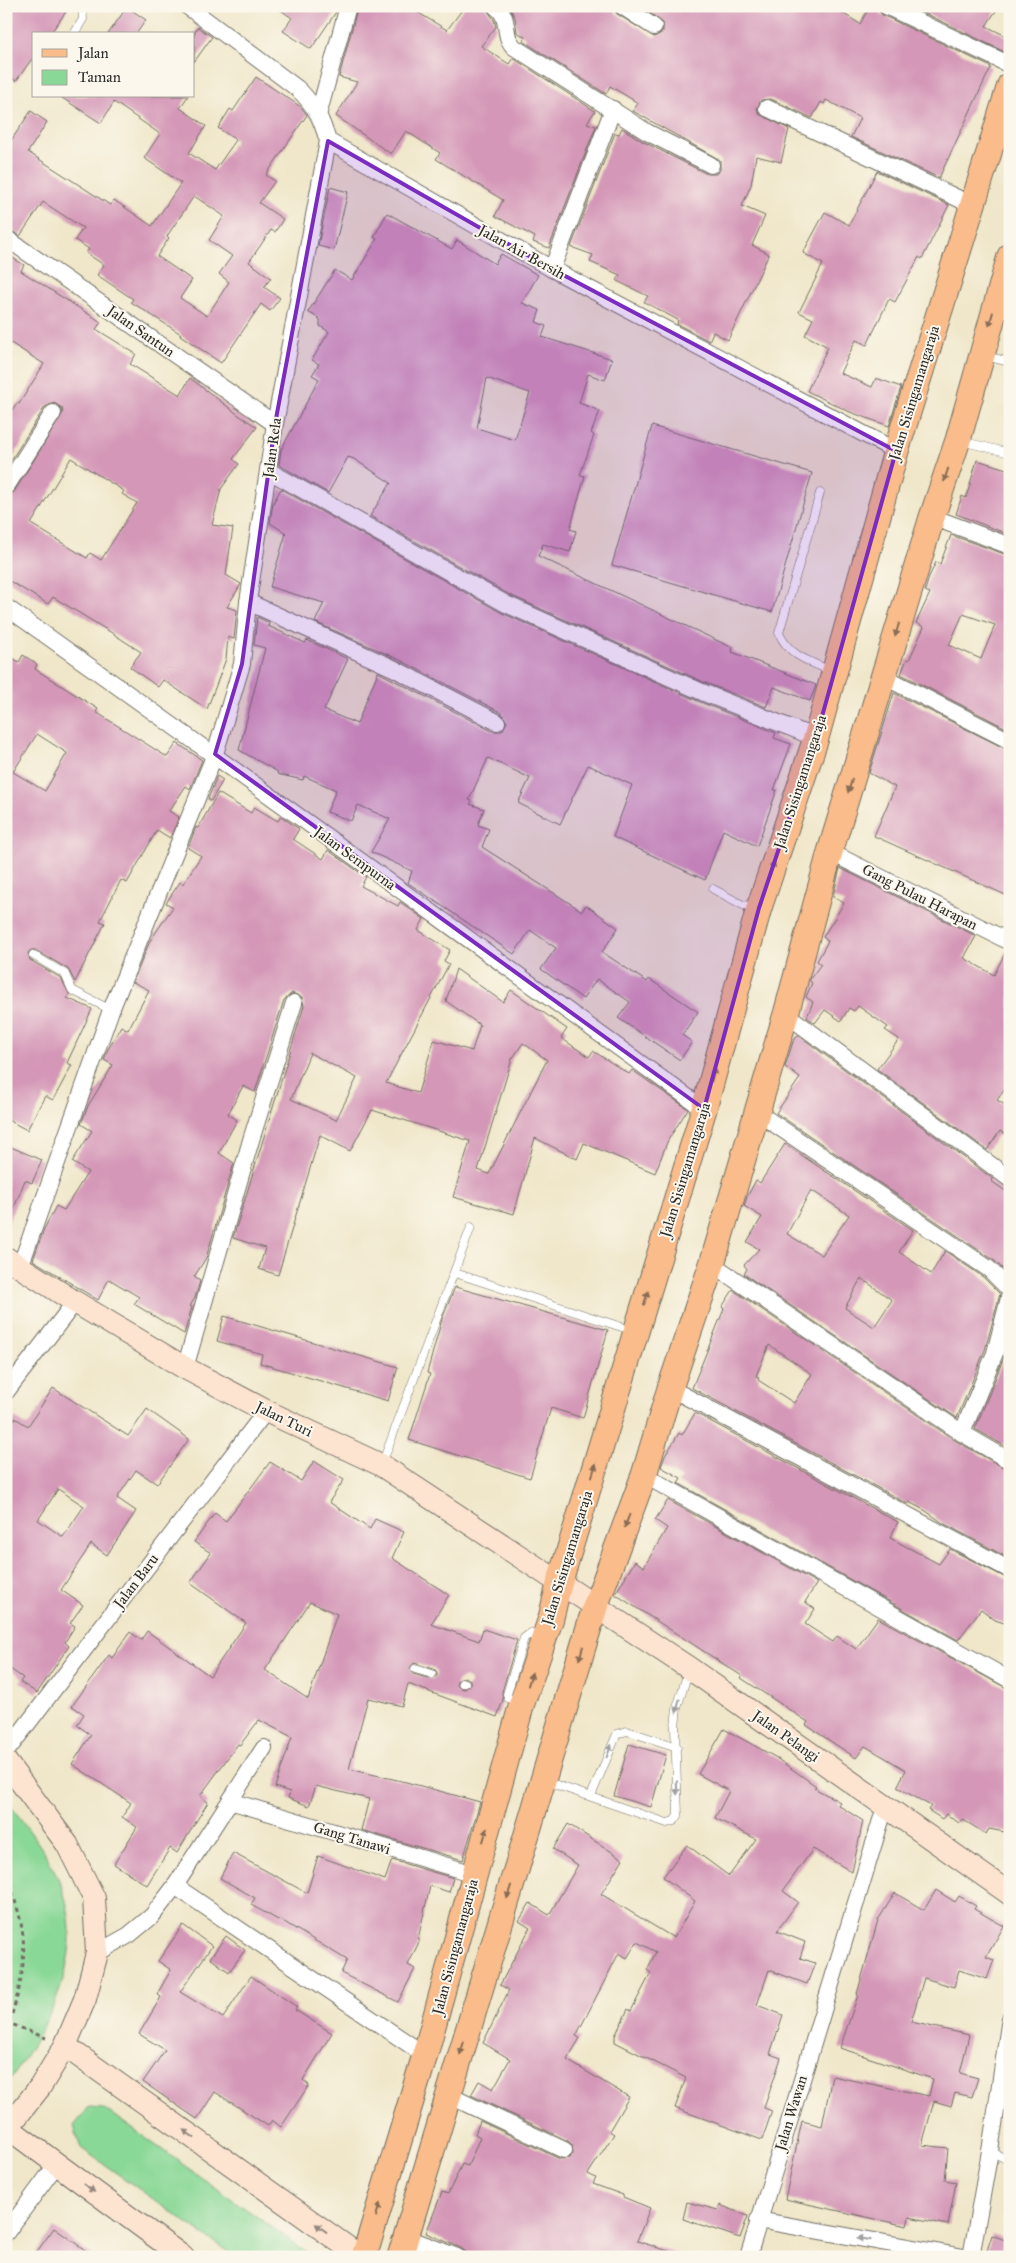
<svg xmlns="http://www.w3.org/2000/svg" width="1016" height="2263" viewBox="0 0 1016 2263" font-family="'IM FELL Great Primer',serif">
  <style>
    .green { fill: #8ad897; stroke: #5a8261 }
    .building { fill: #d497b7; fill-rule: evenodd }
    .lines { fill: none; stroke-linecap: round; stroke-linejoin: round }
    .lane-casing { stroke: #706d63; stroke-width: 9 }
    .street-casing { stroke: #706d63; stroke-width: 18 }
    .secondary-casing { stroke: #706d63; stroke-width: 24 }
    .primary-casing { stroke: #706d63; stroke-width: 27 }
    .path { stroke: #706d63; stroke-width: 3; stroke-dasharray: 4 4; stroke-linecap: butt }
    .lane { stroke: #fff; stroke-width: 8 }
    .street { stroke: #fff; stroke-width: 16 }
    .secondary { stroke: #fde4d0; stroke-width: 22 }
    .primary { stroke: #f9bc8a; stroke-width: 25 }
    .oneway { fill: #886c56 }
    .oneway2 { fill: #a0a0a0 }
    .oneway3 { fill: #94887e }
    .marked { fill: #7b2cbf; fill-opacity: 0.2; stroke: #7b2cbf; stroke-width: 4; stroke-linejoin: round }
    .labels { text-anchor: middle; dominant-baseline: central; stroke-width: 4; stroke-linejoin: round; paint-order: stroke }
    .street-label { font-size: 15px; fill: #2b2b2b; stroke: #fbf7ec }
  </style>
  <rect width="100%" height="100%" fill="#fbf7ec"/>
  <filter id="ink" filterUnits="userSpaceOnUse"><feTurbulence type="fractalNoise" baseFrequency=".02" numOctaves="2"/><feDisplacementMap in="SourceGraphic" scale="10" xChannelSelector="R" yChannelSelector="G"/><feConvolveMatrix kernelMatrix="1 2 1 2 8 2 1 2 1" color-interpolation-filters="sRGB"/></filter>
  <filter id="wash" filterUnits="userSpaceOnUse"><feTurbulence type="fractalNoise" baseFrequency=".0096" numOctaves="4" result="noise"/><feDisplacementMap in="SourceGraphic" scale="20" xChannelSelector="R" yChannelSelector="G"/><feGaussianBlur stdDeviation="1.12" result="paint"/><feColorMatrix in="noise" values="0 0 0 0 0 0 0 0 0 0 0 0 0 0 0 0 0 1.4 0 .05"/><feComposite in="paint" operator="in"/></filter>
  <g filter="url(#wash)">
    <rect width="100%" height="100%" fill="#f0e7ca"/>
    <!-- green -->
    <g class="green">
      <path d="M6 1800C28 1828 58 1866 66 1901 83 1971 43 2031 6 2086Z"/>
      <path d="M89 2107 103 2108 314 2257H235L81 2148 74 2126Z"/>
    </g>
    <g id="blocks">
      <!-- building -->
      <g class="building">
        <path d="M15 6H70L50 34H34V56L16 81 6 74V18Z"/>
        <path d="M275 6H338L336 12 311 49 283 31 292 18Z"/>
        <path d="M358 6H407L447 30 465 6H485L494 20 496 27 481 46 509 64 513 58 595 111 587 123 596 126 549 248 533 242 535 237 495 216 503 200 436 159 440 153 406 131 391 154 336 116 357 82 339 77Z"/>
        <path d="M509 6H612L617 14 654 37 663 32V23L641 6H831L860 24 870 6H876L882 15 991 67 939 178 851 137 860 118 826 100 824 104 821 102 812 118 771 99 761 100 757 108 759 114 789 129 781 162 756 156 751 185 742 206 765 216 752 245 769 254 728 340 713 332 709 341 677 324 678 320 644 302 648 296 617 281 620 275 590 262 593 255 571 247 615 133 619 134 622 128 642 141 707 174H716L720 170V160L633 111 638 103 610 86 606 94 523 41 525 37 517 32 515 18Z"/>
        <path d="M910 6H999L986 26 1010 38V42L1005 52Z"/>
        <path d="M127 7 146 20 136 34H108Z"/>
        <path d="M198 27 212 37 194 62V34Z"/>
        <path d="M256 77 301 107 307 115 266 175 275 181 259 203 283 219 275 232 271 230 249 262 271 278 264 287 280 298 270 311 261 304 221 363 180 335 181 334 131 302 133 299 97 275 104 265 86 253 89 249 75 240 83 228 43 202 20 236 6 228V148L31 111 47 122 28 152 110 205 114 200 152 226 181 183 144 158 160 134 114 102 101 123 59 96H188L180 108 206 126 189 153 215 170 236 140 218 128 230 109 233 111ZM194 196 224 216 209 240 232 256 219 274 229 282 207 316 180 298 192 280 157 256 169 238 167 236Z"/>
        <path d="M877 171 949 205 922 259 919 257 895 302 889 299 867 345 856 340 840 373 872 387 876 378 901 387 889 426 850 412 807 391 828 347 805 335 813 319 799 312 823 264 803 253 825 212 849 225Z"/>
        <path d="M330 187 348 192 334 250 318 246Z"/>
        <path d="M387 213 452 249 457 240 495 264 501 254 538 275 522 303 540 310 536 322 546 326 542 337 612 359 605 380 588 374 579 403 600 411 591 433 594 435 580 475 585 476 570 529 576 531 570 552 543 544 538 556 733 648 732 652 816 685 810 701 774 687 766 707 706 683 510 595 370 516 391 483 354 459 348 457 328 493 279 465 281 450 319 379 312 375 319 364 312 360 329 332 320 326V319L308 312 335 270 352 280 377 239 374 237ZM487 378 530 393 515 440 477 428Z"/>
        <path d="M6 250 10 253 8 255 24 265 21 271 101 322 96 329 136 354 130 364 180 395 190 378 240 416 257 427 233 459 239 464 221 489 212 525 233 528 226 575 241 584 227 607 237 610 234 639 228 637 226 659 207 709 163 680 158 687 130 667 141 652 112 633 53 597 48 604 6 579V497L14 492 63 413 62 408 54 403 45 407 6 468V418L17 403 19 404 44 364 6 340ZM71 458 124 491 122 494 137 503 101 560 90 553 87 558 31 524Z"/>
        <path d="M652 426 812 473 772 612 612 565Z"/>
        <path d="M977 460 1010 470V535L956 514 962 496 966 498Z"/>
        <path d="M281 489 502 613 698 701 776 733 774 738 791 744 774 790H777L757 846 723 830 705 880 613 837 632 785 588 765 560 824 518 803 530 778 488 758 469 800 472 801 470 804 484 809 478 825 489 829 482 847 582 911 586 905 618 928 602 952 647 982 649 979 698 1012 682 1035 692 1042 680 1060 618 1018 630 1002 597 979 583 999 541 969 556 948 530 930 514 954 408 883 412 871 371 852 390 819 358 805 351 821 327 812 336 790 304 776 303 780 277 774 278 772 239 750 265 648 254 645 257 617 269 623 268 626 305 643 307 640 348 659 324 710 357 724 378 672 492 731H502L507 722 502 713 398 659 315 622 324 603 270 587 286 533 270 523 273 503Z"/>
        <path d="M951 535 1010 556V730L901 674 907 659 909 660 924 627 916 623 930 593 925 591 929 577 936 562 940 564ZM963 614 995 625 981 659 949 645Z"/>
        <path d="M6 654 19 662 23 655 37 664 35 669 98 709 96 712 167 757 177 743 202 760 190 789 186 786 169 811 179 817 170 838 157 830 127 883 121 880 100 921 105 923 75 982 68 969 35 950H31L28 953 30 960 61 978 69 994 67 998 92 1009 67 1063 72 1065 53 1100 45 1096 27 1130 6 1119ZM37 734 67 753 45 791 13 772Z"/>
        <path d="M894 693 1010 751V897L874 836 895 787 869 773Z"/>
        <path d="M217 776 223 780 211 801 208 799Z"/>
        <path d="M218 793 251 813 254 807 278 821 281 816 299 829 293 839 323 859 328 850 366 877 361 886 398 906 400 902 424 919 418 930 450 950 444 961 449 964 386 1083 418 1093 434 1040 472 1051 480 1025 446 1001 456 969 503 1002 511 990 567 1029 561 1038 589 1057 593 1051 629 1074 632 1070 688 1109 668 1140 655 1173 584 1143 577 1159 535 1138 514 1214 453 1197 470 1141 372 1110 350 1151 320 1135 278 1275 259 1269 265 1248 233 1238 304 1006 302 997 292 993 284 1000 255 1092 243 1086 228 1114 237 1120 219 1153 234 1163 206 1258 194 1277 200 1281 195 1298 190 1306 192 1307 184 1334 134 1304 139 1297 109 1279 98 1300 33 1260 44 1229 56 1206 64 1210 88 1172 72 1162 92 1131 81 1124 88 1106 113 1065 104 1060 107 1051 121 1026 128 1030 149 990 133 982 150 941 173 907 166 903 180 882 183 884 201 856 188 848 196 827 198 828ZM523 1043 547 1060 489 1174 478 1170 512 1059ZM310 1053 357 1078 336 1120 291 1099Z"/>
        <path d="M840 868 976 936 964 958 994 975 1006 951 1010 952V1082L997 1100 1010 1108V1137L1000 1131 987 1150 877 1069 899 1039 885 1030 888 1027 858 1006 854 1011 849 1008 841 1021 825 1010 815 1023 807 1017 813 1002 806 997 812 983 810 981V979L821 964 817 961 828 941 823 937 844 903 833 897Z"/>
        <path d="M798 1035 993 1179 991 1181 1010 1194V1276L995 1261 776 1113 800 1078 785 1067 793 1042Z"/>
        <path d="M785 1144 913 1230 899 1252 931 1274 945 1251 983 1277 1000 1294 985 1350 957 1418 744 1274 747 1269 744 1265 759 1249 747 1242 762 1217 744 1206 747 1197 756 1180 760 1183ZM811 1190 849 1215 822 1255 787 1234ZM861 1278 892 1300 874 1327 845 1308Z"/>
        <path d="M6 1145 42 1160 32 1183 25 1180 7 1226Z"/>
        <path d="M455 1287 608 1330 583 1418 551 1408 530 1478 409 1440 430 1374 427 1373 442 1319Z"/>
        <path d="M733 1290 956 1441 1010 1471V1559L943 1523 926 1511 909 1502 908 1504 692 1388 724 1309 722 1307ZM769 1345 812 1374 794 1403 758 1380 759 1377 756 1376Z"/>
        <path d="M224 1316 398 1367 388 1401 260 1363 262 1354 217 1341Z"/>
        <path d="M1010 1336V1449L975 1429 1004 1357Z"/>
        <path d="M53 1388 128 1436 147 1409 189 1439 157 1484 136 1470 117 1498 136 1511 107 1555 91 1544 61 1590 83 1605 70 1623 75 1626 65 1642 69 1646 37 1693 20 1682 23 1678 6 1666V1432L15 1418 28 1426ZM58 1489 84 1506 63 1537 38 1520Z"/>
        <path d="M695 1413 898 1522 890 1538 939 1564 950 1549 1010 1580V1625L995 1620 981 1609 958 1640 678 1483 681 1478 661 1467 665 1456 679 1433 682 1435Z"/>
        <path d="M314 1461 344 1480 329 1502 370 1529 375 1519 404 1532 392 1558 449 1595 431 1624 479 1641 483 1629 517 1640 502 1692 503 1700 497 1717 408 1684 402 1706 368 1698 349 1769 406 1782 480 1802 463 1860 361 1830 369 1799 316 1786 309 1806 288 1798 290 1792 275 1787 292 1737 259 1720 240 1745 238 1744 200 1796 208 1802 177 1853 170 1848 147 1885 114 1864 137 1827 122 1817 131 1803 72 1764 91 1735 77 1725 84 1714 72 1706 109 1655 112 1658 130 1632 141 1640 147 1631 210 1676 246 1623 190 1583 211 1553 194 1542 215 1513 226 1521 270 1462 301 1481ZM310 1602 337 1614 308 1699 265 1670ZM414 1663 434 1669 437 1672V1676L431 1679 413 1674 410 1668ZM465 1677 470 1680V1685L465 1689 460 1688 457 1685V1681Z"/>
        <path d="M668 1500 817 1583 805 1602 815 1609 805 1624 833 1642 837 1636 856 1649 878 1618 1010 1690V1833L989 1829 986 1834 962 1819 959 1823 946 1814 942 1819 928 1810 931 1806 897 1787 906 1770 865 1746 856 1758 806 1725 808 1722 741 1678 742 1676 615 1594 635 1561 644 1567 667 1528 655 1520Z"/>
        <path d="M724 1729 775 1757 816 1786 814 1788 840 1802 838 1805 863 1821 852 1872 813 1849 783 1891 798 1902 777 1931 805 1942 800 1958 815 1963 807 1984 769 1970 757 2005 783 2015 770 2054 781 2058 764 2108 772 2111 762 2140 675 2108 686 2078 615 2042V2036L628 2009 631 2011 651 1973 647 1970 656 1952 637 1942 627 1958 619 1953 576 2036 580 2038 567 2060 629 2097 609 2131 614 2134 588 2174 596 2178 593 2184 623 2195V2197L650 2208 637 2241 677 2254V2257H467L465 2251 461 2248 426 2233 442 2192 448 2194 462 2164 468 2166 480 2137 475 2134 480 2121 560 2159 569 2158 573 2154 572 2145 568 2141 471 2095 479 2081 493 2089 510 2059 483 2043 509 1990 500 1985 530 1928 519 1921 530 1903 549 1915 578 1865 553 1849 568 1824 623 1859 601 1894 674 1938 695 1901 663 1877 687 1845 729 1876 756 1839 715 1818 729 1791 698 1774Z"/>
        <path d="M629 1744 666 1755 651 1807 614 1796Z"/>
        <path d="M233 1853 307 1893 318 1856 385 1880 392 1860 453 1878 449 1892 430 1886 418 1939 420 1940 408 1965 415 1969 398 2002 341 1973 347 1960 281 1920 280 1921 251 1905 255 1898 220 1878Z"/>
        <path d="M936 1890 955 1902 959 1896 976 1906 974 1909 1004 1926 986 1957 994 1960 987 1979 959 1970 954 1987 924 1978 911 2022 969 2035 960 2073 978 2078 972 2097 955 2093 951 2106 934 2101 922 2145 948 2148 945 2180 956 2182 948 2225 909 2217 907 2226 785 2199 802 2121 822 2126 832 2076 929 2096 933 2079 840 2048 858 1995 857 1994 878 1920 895 1893 924 1910Z"/>
        <path d="M183 1925 212 1946 180 1992 223 2018 251 1976 297 2007 295 2010 332 2033 303 2080 309 2085 281 2127 272 2120 268 2126 215 2092 197 2119 143 2082 165 2050 139 2034 161 1997 157 1994 171 1970 158 1961Z"/>
        <path d="M226 1936 245 1950 229 1972 210 1958Z"/>
        <path d="M687 2202 718 2210 720 2205 748 2216 740 2238 683 2219Z"/>
        <path d="M54 2228 95 2257H33Z"/>
        <path d="M992 2235 1010 2242V2257H985Z"/>
      </g>
    </g>
  </g>
  <g filter="url(#ink)">
    <use href="#blocks" fill-opacity="0" stroke="#706d63" stroke-width="1"/>
    <g class="lines">
      <!-- lane casing -->
      <g class="lane-casing">
        <g id="lane">
          <path d="M74 34 83 19 82 6"/>
          <path d="M985 356 1010 362"/>
          <path d="M961 441 1010 453"/>
          <path d="M820 493 779 633C789 656 809 661 831 671"/>
          <path d="M713 889 743 905 757 907"/>
          <path d="M33 955 65 974 72 990 111 1010"/>
          <path d="M455 1273 634 1331"/>
          <path d="M382 1464 471 1227"/>
          <path d="M415 1669 432 1674"/>
          <path d="M462 1683H465"/>
          <path d="M519 1702 508 1698 507 1694 524 1638 531 1633 537 1643"/>
          <path d="M545 1781 667 1823 674 1821 678 1816 675 1726 677 1708 688 1672"/>
          <path d="M591 1796 617 1734 627 1731 677 1747"/>
          <path d="M990 2151 1010 2161"/>
        </g>
      </g>
      <!-- street casing -->
      <g class="street-casing">
        <g id="street">
          <path d="M187 6 298 89C316 107 321 118 328 141L552 269 896 451"/>
          <path d="M495 6C512 18 501 34 514 47L647 132 711 165"/>
          <path d="M622 6 654 27"/>
          <path d="M886 6 1010 65"/>
          <path d="M767 108 972 205"/>
          <path d="M319 112 348 6"/>
          <path d="M6 238 275 424"/>
          <path d="M552 269 613 109"/>
          <path d="M269 471 506 604 702 692 816 738"/>
          <path d="M6 487 53 413"/>
          <path d="M932 517 1010 546"/>
          <path d="M248 602 393 668 497 722"/>
          <path d="M6 607C240 772 471 942 704 1109"/>
          <path d="M883 676 1010 741"/>
          <path d="M830 852 1010 942"/>
          <path d="M786 1014 1010 1179"/>
          <path d="M755 1111 989 1269 1010 1290"/>
          <path d="M712 1264 962 1433 1010 1461"/>
          <path d="M20 1267 111 1010 215 754 242 664 248 602 275 424 328 141"/>
          <path d="M185 1368 251 1140 294 1003"/>
          <path d="M670 1388 1010 1570"/>
          <path d="M6 1392 75 1302"/>
          <path d="M962 1433 995 1353 1010 1294"/>
          <path d="M644 1475 1010 1680"/>
          <path d="M6 1752 266 1411"/>
          <path d="M230 1801 474 1874"/>
          <path d="M175 1886 425 2055"/>
          <path d="M97 1953 129 1935 152 1916 175 1886 264 1748"/>
          <path d="M448 2095 564 2150"/>
          <path d="M758 2220 964 2257"/>
          <path d="M6 2233 56 2165"/>
          <path d="M405 2237 457 2257"/>
          <path d="M748 2257 885 1807"/>
          <path d="M971 2257 990 2151 1010 2018"/>
        </g>
      </g>
      <!-- secondary casing -->
      <g class="secondary-casing">
        <g id="secondary">
          <path d="M6 1258 75 1302 185 1368 266 1411 381 1465 689 1668 1010 1894"/>
          <path d="M6 1762 67 1844 94 1898 97 1953 85 1999 65 2046 40 2087 6 2130"/>
          <path d="M65 2046 361 2257"/>
          <path d="M8 2128 183 2257"/>
        </g>
      </g>
      <!-- primary casing -->
      <g class="primary-casing">
        <g id="primary">
          <path d="M364 2257 425 2055 522 1703 551 1618 559 1584 704 1109 759 908 816 738 896 451 1010 85"/>
          <path d="M400 2257 595 1607 644 1475 670 1388 712 1264 786 1014 830 852 932 517 958 440 1010 256"/>
        </g>
      </g>
      <!-- path -->
      <g class="path">
        <path d="M6 1878C11 1885 13 1895 16 1904 30 1947 23 1981 9 2023"/>
        <path d="M6 1930 10 1945 6 1974"/>
        <path d="M6 2022 46 2038"/>
      </g>
      <!-- lane -->
      <use href="#lane" class="lane"/>
      <!-- street -->
      <use href="#street" class="street"/>
      <!-- secondary -->
      <use href="#secondary" class="secondary"/>
      <!-- primary -->
      <use href="#primary" class="primary"/>
    </g>
    <!-- one-way arrows -->
    <defs><path id="oneway-solid" d="M-6-.8H1V-3.2L6.5 0L1 3.2V.8H-6Z" transform="scale(1.25)"/></defs>
    <g class="oneway">
      <use href="#oneway-solid" transform="translate(991 319) rotate(106)"/>
      <use href="#oneway-solid" transform="translate(946 475) rotate(108)"/>
      <use href="#oneway-solid" transform="translate(897 630) rotate(107)"/>
      <use href="#oneway-solid" transform="translate(850 786) rotate(107)"/>
      <use href="#oneway-solid" transform="translate(772 868) rotate(-71)"/>
      <use href="#oneway-solid" transform="translate(713 1075) rotate(-75)"/>
      <use href="#oneway-solid" transform="translate(646 1298) rotate(-73)"/>
      <use href="#oneway-solid" transform="translate(594 1470) rotate(-73)"/>
      <use href="#oneway-solid" transform="translate(627 1521) rotate(111)"/>
      <use href="#oneway-solid" transform="translate(581 1653) rotate(107)"/>
      <use href="#oneway-solid" transform="translate(530 1679) rotate(-73)"/>
      <use href="#oneway-solid" transform="translate(485 1835) rotate(-74)"/>
      <use href="#oneway-solid" transform="translate(509 1892) rotate(107)"/>
      <use href="#oneway-solid" transform="translate(462 2048) rotate(107)"/>
      <use href="#oneway-solid" transform="translate(378 2210) rotate(-73)"/>
    </g>
    <g class="oneway2">
      <use href="#oneway-solid" transform="translate(678 1706) rotate(103)"/>
      <use href="#oneway-solid" transform="translate(609 1751) rotate(-69)"/>
      <use href="#oneway-solid" transform="translate(677 1788) rotate(89)"/>
      <use href="#oneway-solid" transform="translate(864 2239) rotate(-170)"/>
    </g>
    <g class="oneway3">
      <use href="#oneway-solid" transform="translate(189 2134) rotate(-144)"/>
      <use href="#oneway-solid" transform="translate(89 2188) rotate(36)"/>
      <use href="#oneway-solid" transform="translate(321 2228) rotate(-144)"/>
    </g>
  </g>
  <!-- marked area -->
  <path class="marked" d="M328 141 552 269 896 451 816 738 759 908 704 1109 215 754 242 664 275 424Z"/>
  <g class="labels">
    <!-- street labels -->
    <g class="street-label">
      <text transform="translate(522 252) rotate(29)">Jalan Air Bersih</text>
      <text transform="translate(141 331) rotate(35)">Jalan Santun</text>
      <text transform="translate(914 393) rotate(-73)">Jalan Sisingamangaraja</text>
      <text transform="translate(272 448) rotate(-82)">Jalan Rela</text>
      <text transform="translate(800 782) rotate(-72)">Jalan Sisingamangaraja</text>
      <text transform="translate(355 858) rotate(36)">Jalan Sempurna</text>
      <text transform="translate(920 897) rotate(27)">Gang Pulau Harapan</text>
      <text transform="translate(685 1170) rotate(-73)">Jalan Sisingamangaraja</text>
      <text transform="translate(284 1419) rotate(26)">Jalan Turi</text>
      <text transform="translate(567 1558) rotate(-73)">Jalan Sisingamangaraja</text>
      <text transform="translate(136 1581) rotate(-53)">Jalan Baru</text>
      <text transform="translate(786 1736) rotate(35)">Jalan Pelangi</text>
      <text transform="translate(352 1838) rotate(17)">Gang Tanawi</text>
      <text transform="translate(455 1947) rotate(-75)">Jalan Sisingamangaraja</text>
      <text transform="translate(791 2113) rotate(-73)">Jalan Wawan</text>
    </g>
  </g>
  <!-- margin -->
  <rect width="1016" height="2263" fill="none" stroke="#fbf7ec" stroke-width="25"/>
  <!-- legend -->
  <rect x="32" y="32" width="162" height="65" fill="#fbf7ec" stroke="#a8a59f"/>
  <rect x="42" y="49" width="25" height="8" fill="#f9bc8a" stroke="#a8a59f"/>
  <text x="78" y="58" font-size="15" fill="#2b2b2b">Jalan</text>
  <rect x="42" y="70" width="25" height="15" fill="#8ad897" stroke="#a8a59f"/>
  <text x="78" y="82" font-size="15" fill="#2b2b2b">Taman</text>
</svg>
